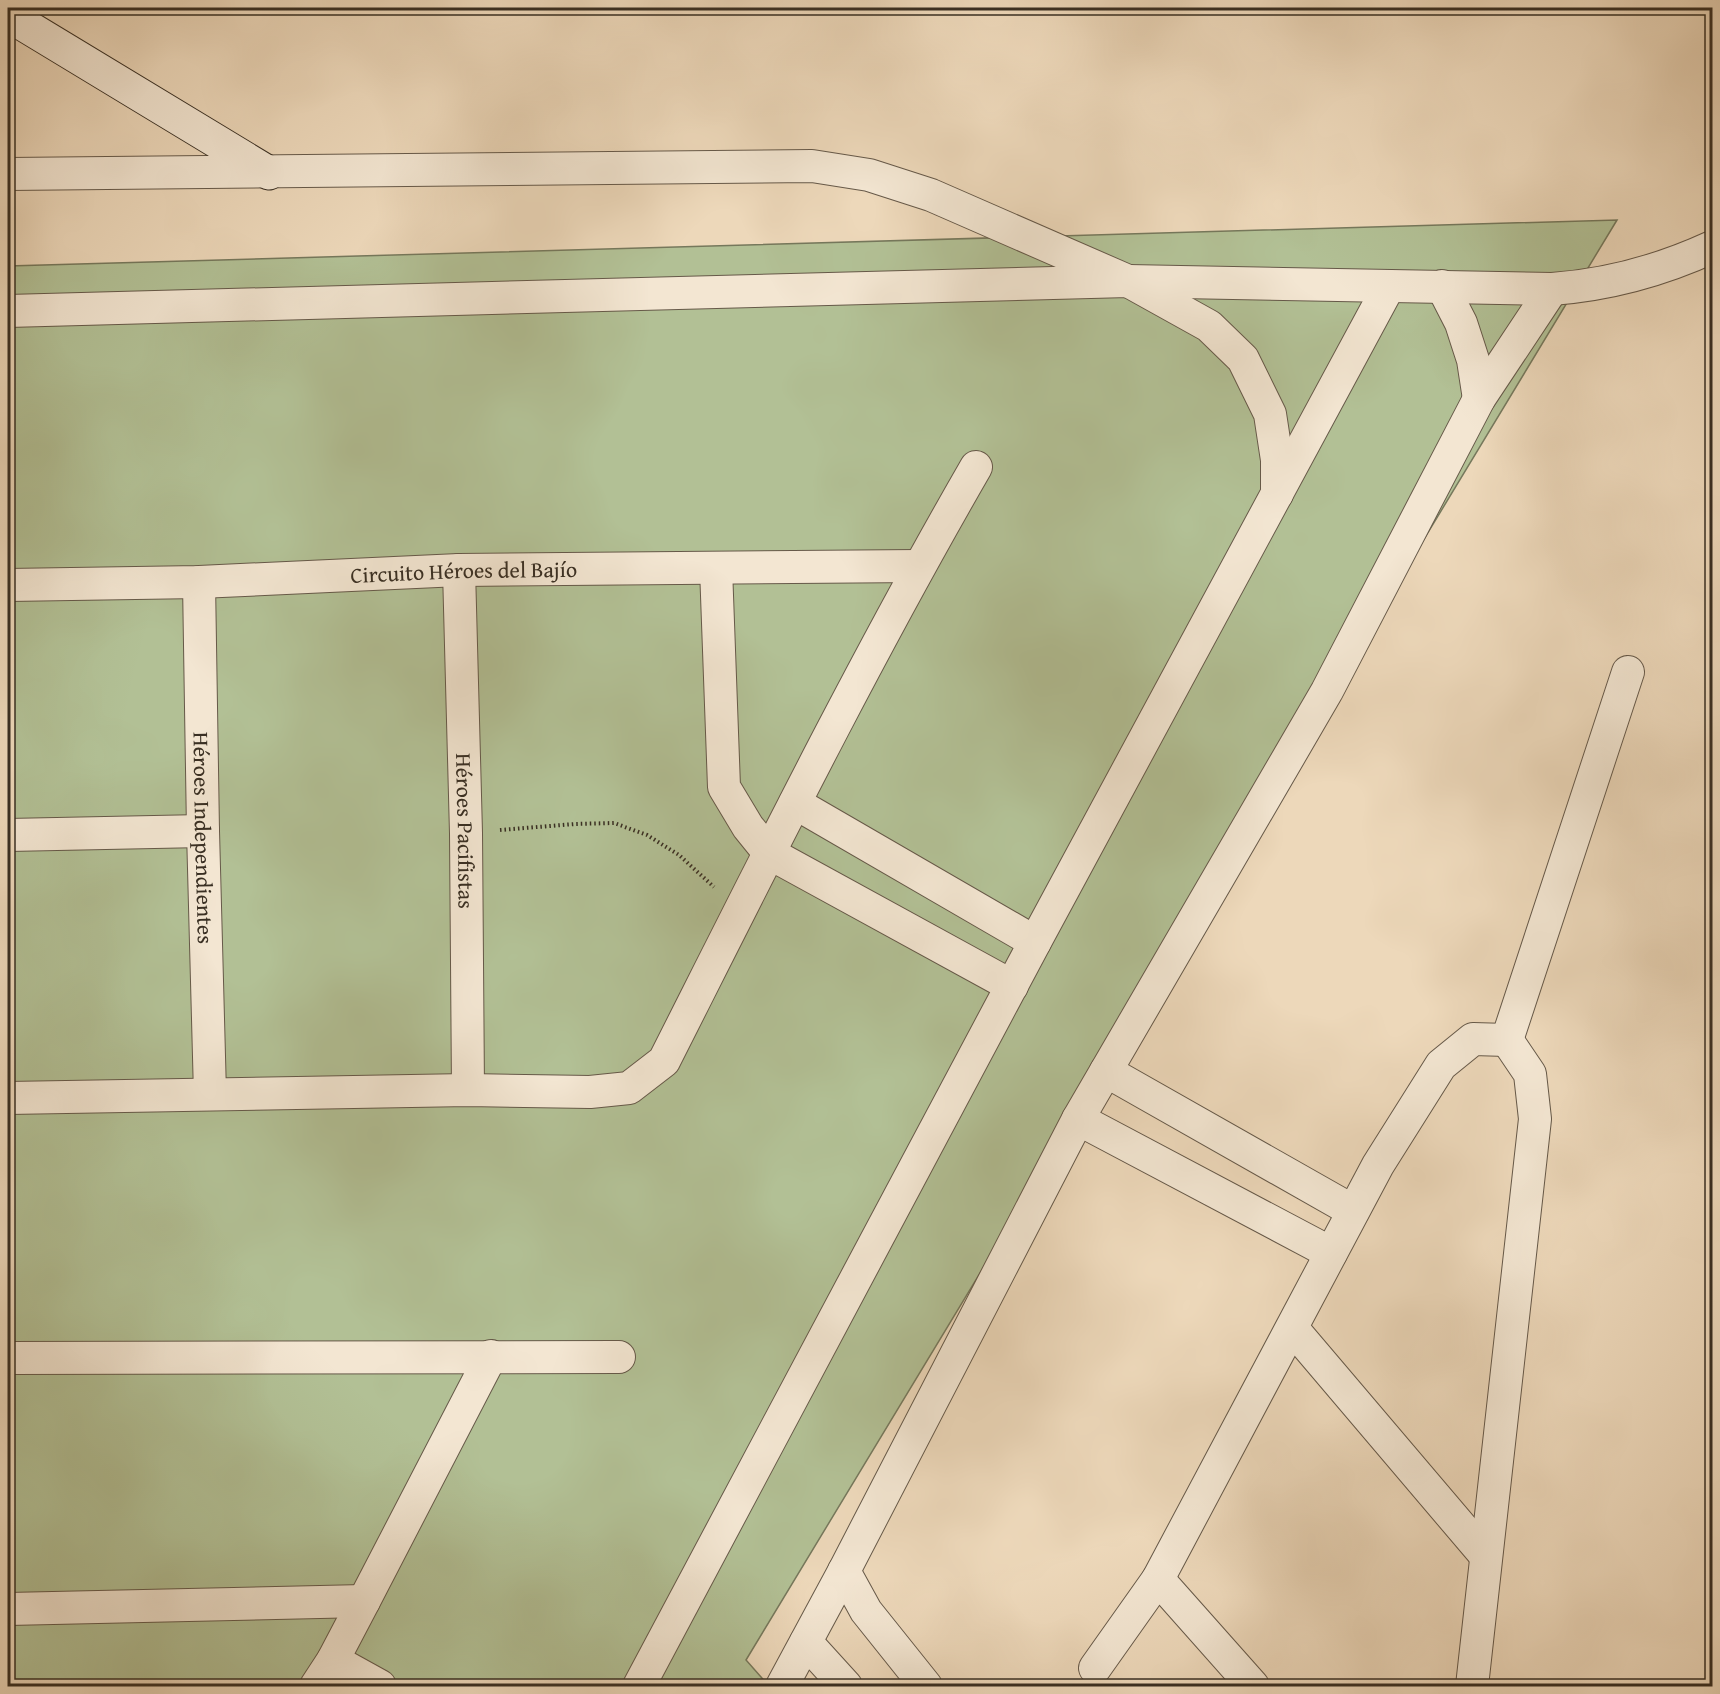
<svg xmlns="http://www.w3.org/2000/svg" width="1720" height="1694" viewBox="0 0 1720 1694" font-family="'Gentium Book Plus',serif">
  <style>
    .green { fill: #b2c095; stroke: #76785c; stroke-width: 1.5 }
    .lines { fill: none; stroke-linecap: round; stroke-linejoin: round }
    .street-casing { stroke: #665949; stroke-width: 34 }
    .secondary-casing { stroke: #392f23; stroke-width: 35 }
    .path { stroke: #392f23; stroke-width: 4; stroke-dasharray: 1.5 3; stroke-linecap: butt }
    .street { stroke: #f3e6d2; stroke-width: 32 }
    .secondary { stroke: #f3e6d2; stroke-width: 33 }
    .labels { text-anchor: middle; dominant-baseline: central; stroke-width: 6; stroke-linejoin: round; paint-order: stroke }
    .street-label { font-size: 22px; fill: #392f23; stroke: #f3e6d2 }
  </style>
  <rect width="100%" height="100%" fill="#edd8ba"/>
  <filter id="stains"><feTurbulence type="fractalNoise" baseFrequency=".00333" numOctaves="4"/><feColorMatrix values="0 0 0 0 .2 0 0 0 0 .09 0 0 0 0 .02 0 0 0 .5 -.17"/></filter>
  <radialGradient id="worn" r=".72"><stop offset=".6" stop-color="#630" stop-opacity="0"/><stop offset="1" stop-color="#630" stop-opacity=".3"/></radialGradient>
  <!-- green -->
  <path class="green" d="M1617 220 746 1660 769 1686H8V266Z"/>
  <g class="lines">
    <!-- street casing -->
    <g class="street-casing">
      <g id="street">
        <path d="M8 174 812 166 869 175 931 195 1128 281 1209 326 1243 359 1270 414 1277 460V494"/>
        <path d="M1442 286 1461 323 1473 360 1479 399"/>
        <path d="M8 311 1128 281 1552 289C1607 285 1662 270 1712 247"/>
        <path d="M716 568 724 787 748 827 769 853 1012 986"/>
        <path id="s1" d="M459 570 466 833 468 1090"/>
        <path id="s2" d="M199 582 203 831 210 1094"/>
        <path id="s3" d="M8 585 199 582 459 570 919 566"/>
        <path d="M795 803 1035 942"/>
        <path d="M8 835 203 831"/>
        <path d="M1106 1071 1353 1211"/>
        <path d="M8 1098 468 1090 590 1092 629 1088 664 1061C765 861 864 661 976 467"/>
        <path d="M1078 1119 1331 1253"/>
        <path d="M1293 1329 1485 1555"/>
        <path d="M8 1358 619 1357"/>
        <path d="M844 1571 866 1611 926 1686"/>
        <path d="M1158 1579 1253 1686"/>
        <path d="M8 1609 364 1601"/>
        <path d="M806 1642 846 1686"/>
        <path d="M333 1660 380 1686"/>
        <path d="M1095 1668 1158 1579 1378 1165 1441 1065 1473 1039 1507 1040 1628 672"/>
        <path d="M316 1686 333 1660 364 1601 491 1356"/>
        <path d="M639 1686 1035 942 1389 286"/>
        <path d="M782 1686 844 1571 1078 1119 1327 691 1479 399 1552 289"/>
        <path d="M1472 1686 1535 1119 1530 1074 1507 1040"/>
      </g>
    </g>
    <!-- secondary casing -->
    <g class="secondary-casing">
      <path id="secondary" d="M8 15 269 173"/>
    </g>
    <!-- path -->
    <path class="path" d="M500 830 575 824 614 823 647 835 679 855 714 887"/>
    <!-- street -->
    <use href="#street" class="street"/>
    <!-- secondary -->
    <use href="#secondary" class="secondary"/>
  </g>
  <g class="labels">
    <!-- street labels -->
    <g class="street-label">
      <text stroke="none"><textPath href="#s3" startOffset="456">Circuito Héroes del Bajío</textPath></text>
      <text stroke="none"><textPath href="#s1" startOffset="261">Héroes Pacifistas</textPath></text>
      <text stroke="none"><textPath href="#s2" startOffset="256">Héroes Independientes</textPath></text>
    </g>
  </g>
  <!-- margin -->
  <rect width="1720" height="1694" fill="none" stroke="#edd8ba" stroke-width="30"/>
  <rect x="9" y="9" width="1702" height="1676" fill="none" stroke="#392f23" stroke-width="3"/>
  <rect x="15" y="15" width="1690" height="1664" fill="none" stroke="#392f23" stroke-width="1.5"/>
  <rect width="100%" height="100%" filter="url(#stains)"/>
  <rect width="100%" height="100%" fill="url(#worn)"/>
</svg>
